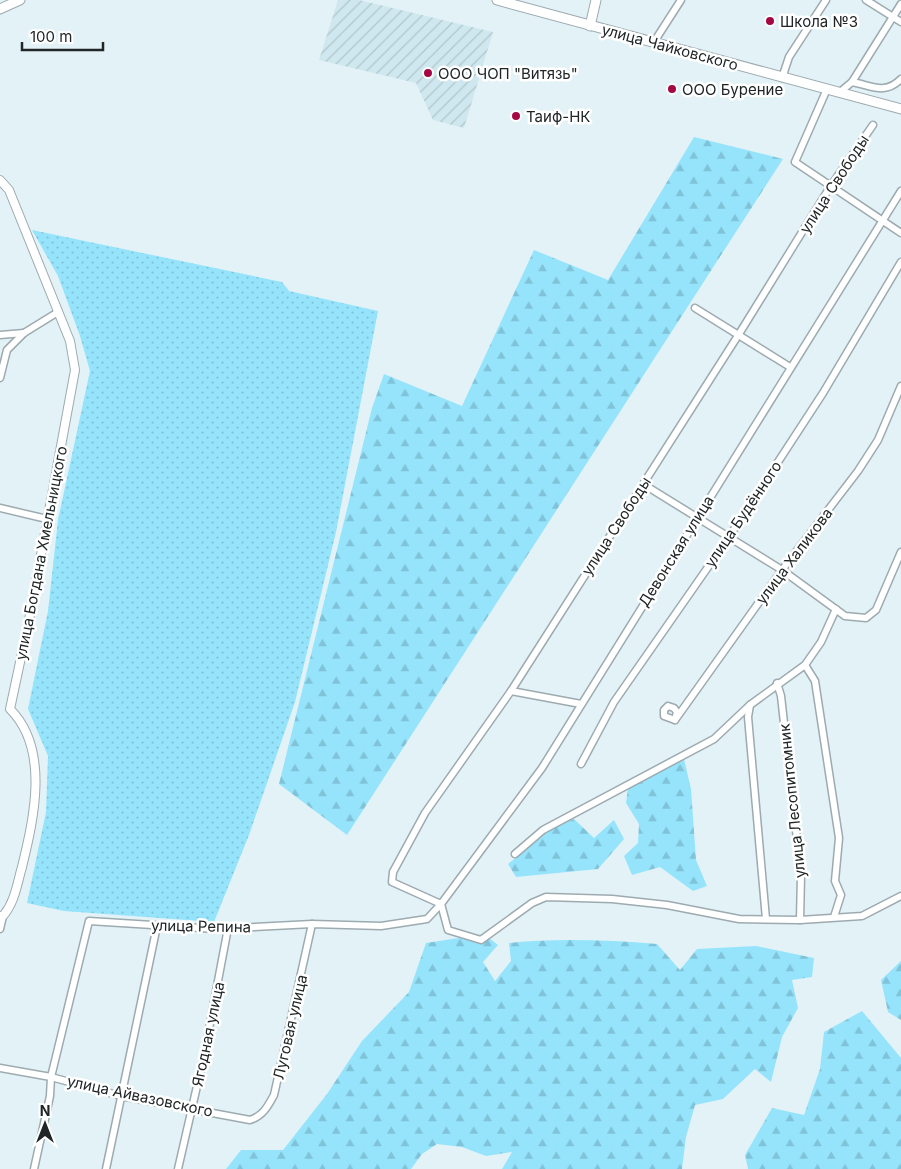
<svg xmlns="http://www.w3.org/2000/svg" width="901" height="1169" viewBox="0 0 901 1169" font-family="Inter,sans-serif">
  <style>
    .industrial { fill: url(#industrial-furrows) }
    .grass { fill: url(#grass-dots) }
    .forest { fill: url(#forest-firs) }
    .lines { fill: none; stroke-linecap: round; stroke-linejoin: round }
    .minor-casing { stroke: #9dabb0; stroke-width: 9 }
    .tertiary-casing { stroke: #9dabb0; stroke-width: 10 }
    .secondary-casing { stroke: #9dabb0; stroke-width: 11 }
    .minor { stroke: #fff; stroke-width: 6 }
    .tertiary { stroke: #fff; stroke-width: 8 }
    .secondary { stroke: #fff; stroke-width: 9 }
    .poi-dot { fill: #a30844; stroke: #fff; stroke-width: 2 }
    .labels { text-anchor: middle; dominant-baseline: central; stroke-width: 5; stroke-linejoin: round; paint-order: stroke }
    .poi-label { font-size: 15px; fill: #202627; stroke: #fff; text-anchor: start }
    .street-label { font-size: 15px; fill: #202627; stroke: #fff }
  </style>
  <defs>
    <pattern id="industrial-furrows" width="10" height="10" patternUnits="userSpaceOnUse" patternTransform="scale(1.25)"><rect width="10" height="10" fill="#cfe7ee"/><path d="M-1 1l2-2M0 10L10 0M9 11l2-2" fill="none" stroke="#b1c6cc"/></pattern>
    <pattern id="grass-dots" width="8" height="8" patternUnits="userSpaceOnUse" patternTransform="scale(1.25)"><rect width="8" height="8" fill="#95e4fc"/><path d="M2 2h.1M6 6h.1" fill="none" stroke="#80c3d8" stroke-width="1.8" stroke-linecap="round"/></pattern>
    <pattern id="forest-firs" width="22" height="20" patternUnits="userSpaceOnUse" patternTransform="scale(1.25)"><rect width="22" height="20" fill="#95e4fc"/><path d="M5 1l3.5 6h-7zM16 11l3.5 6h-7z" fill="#80c3d8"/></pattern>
  </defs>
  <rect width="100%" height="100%" fill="#e3f2f7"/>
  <!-- industrial -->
  <path class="industrial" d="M338 0H359L493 32 464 128 433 120 416 83 319 60Z"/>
  <!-- grass -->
  <path class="grass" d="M32 230 282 282 289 291 378 311 336 532 295 702 249 835 214 922 64 911 27 903 46 812 48 756 28 709 48 611 58 520 90 371 80 336 58 276Z"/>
  <!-- forest -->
  <g class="forest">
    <path d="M694 137 783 159 347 835 279 784 372 408 384 374 462 406 534 250 608 280Z"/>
    <path d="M684 759 691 789 696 860 707 886 693 891 660 867 632 875 624 856 638 843 639 824 626 803 628 788Z"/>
    <path d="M574 819 594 838 614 820 624 839 598 869 516 877 508 864 554 827Z"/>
    <path d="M484 934 498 945 483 962 495 981 511 961 509 943C558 938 607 940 657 944L680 970 697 949 756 946 814 958 812 977 792 980 798 1008 782 1037 771 1082 755 1069 723 1099 695 1105 686 1137 682 1169H502L512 1152 486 1156 462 1147 437 1144 422 1154 411 1169H226L241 1150H283L327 1094 362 1041 409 992 426 943Z"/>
    <path d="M901 961V1020L888 1012 881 980Z"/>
    <path d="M862 1011 901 1058V1169H748L745 1155 772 1108 804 1115 820 1069 824 1032Z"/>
  </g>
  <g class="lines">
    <!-- minor casing -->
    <g class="minor-casing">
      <g id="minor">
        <path d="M866 0 901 22"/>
        <path d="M654 42 681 0"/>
        <path d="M782 78 789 57 826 0"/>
        <path d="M852 82C873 86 885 95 901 79"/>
        <path d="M827 89 795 162 901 233"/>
        <path d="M840 92 852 82 901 4"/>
        <path d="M695 308 790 367"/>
        <path d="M0 335 24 333"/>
        <path d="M0 378 7 350 24 333 58 312"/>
        <path d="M643 484 782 570 845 616 866 618 876 610 901 552"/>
        <path d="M0 508 47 519"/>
        <path d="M805 665 815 681 839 838 835 881 841 895 834 917"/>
        <path d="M777 683 781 696 801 875 800 920"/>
        <path d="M511 691 581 704"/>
        <path d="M668 706 674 708 677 712 675 720 664 716V710Z"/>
        <path d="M675 720 782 570 858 471 878 440 901 386"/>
        <path d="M581 764 614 702 729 537 823 393 901 262"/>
        <path d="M515 854 543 830 714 739 750 705"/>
        <path d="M441 904 392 882 393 872 425 813 511 691 739 334 830 187 873 125"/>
        <path d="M441 904 448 930 481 940 532 903 546 897 612 899 667 905 739 919 800 920 862 916 901 896"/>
        <path d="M766 919 748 717 750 705 805 665 821 642 836 609"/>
        <path d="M0 929 3 916"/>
        <path d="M0 1068 51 1077 121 1096 250 1120C263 1116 268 1106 274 1095L312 924"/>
        <path d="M34 1169 50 1096 51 1077 89 921 216 929 312 924 381 926 427 919 441 904 542 768 901 191"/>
        <path d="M106 1169 157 926"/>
        <path d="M178 1169 203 1060 228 928"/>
      </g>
    </g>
    <!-- tertiary casing -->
    <g class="tertiary-casing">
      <path id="tertiary" d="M0 180 9 190 70 341 75 370 29 620 10 709C50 749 34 818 22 867 17 884 15 902 3 916H0"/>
    </g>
    <!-- secondary casing -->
    <g class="secondary-casing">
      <g id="secondary">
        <path d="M497 0 901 109"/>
        <path d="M0 9 20 0"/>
        <path d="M590 26 596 0"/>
      </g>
    </g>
    <!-- minor -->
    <use href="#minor" class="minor"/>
    <!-- tertiary -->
    <use href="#tertiary" class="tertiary"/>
    <!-- secondary -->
    <use href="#secondary" class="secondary"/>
  </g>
  <!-- markers -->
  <g class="poi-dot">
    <circle cx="770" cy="21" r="5"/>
    <circle cx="428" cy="73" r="5"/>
    <circle cx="672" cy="89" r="5"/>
    <circle cx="516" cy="116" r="5"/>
  </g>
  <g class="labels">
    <!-- poi labels -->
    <g class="poi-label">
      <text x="780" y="21">Школа №3</text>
      <text x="438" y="73">ООО ЧОП "Витязь"</text>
      <text x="682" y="89">ООО Бурение</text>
      <text x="526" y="116">Таиф-НК</text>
    </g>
    <!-- street labels -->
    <g class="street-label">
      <text transform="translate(670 47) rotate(15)">улица Чайковского</text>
      <text transform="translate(834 184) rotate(-57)">улица Свободы</text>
      <text transform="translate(743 514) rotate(-56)">улица Будённого</text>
      <text transform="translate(616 526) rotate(-57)">улица Свободы</text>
      <text transform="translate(676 551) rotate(-58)">Девонская улица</text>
      <text transform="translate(41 553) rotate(-79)">улица Богдана Хмельницкого</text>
      <text transform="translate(794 556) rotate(-53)">улица Халикова</text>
      <text transform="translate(792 801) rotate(-96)">улица Лесопитомник</text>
      <text transform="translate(201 926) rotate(1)">улица Репина</text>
      <text transform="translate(290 1027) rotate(-77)">Луговая улица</text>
      <text transform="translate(208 1034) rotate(-78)">Ягодная улица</text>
      <text transform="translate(140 1096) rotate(12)">улица Айвазовского</text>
    </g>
  </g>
  <!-- north arrow -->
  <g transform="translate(45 1124)" stroke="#ffffff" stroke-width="4" paint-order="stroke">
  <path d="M0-4L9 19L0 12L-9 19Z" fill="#202627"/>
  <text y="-8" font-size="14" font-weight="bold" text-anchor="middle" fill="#202627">N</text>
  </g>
  <!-- scale -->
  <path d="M22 42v8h81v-8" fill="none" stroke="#202627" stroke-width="2.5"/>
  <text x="30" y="42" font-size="15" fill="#202627" stroke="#ffffff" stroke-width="4" paint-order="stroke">100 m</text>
</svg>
